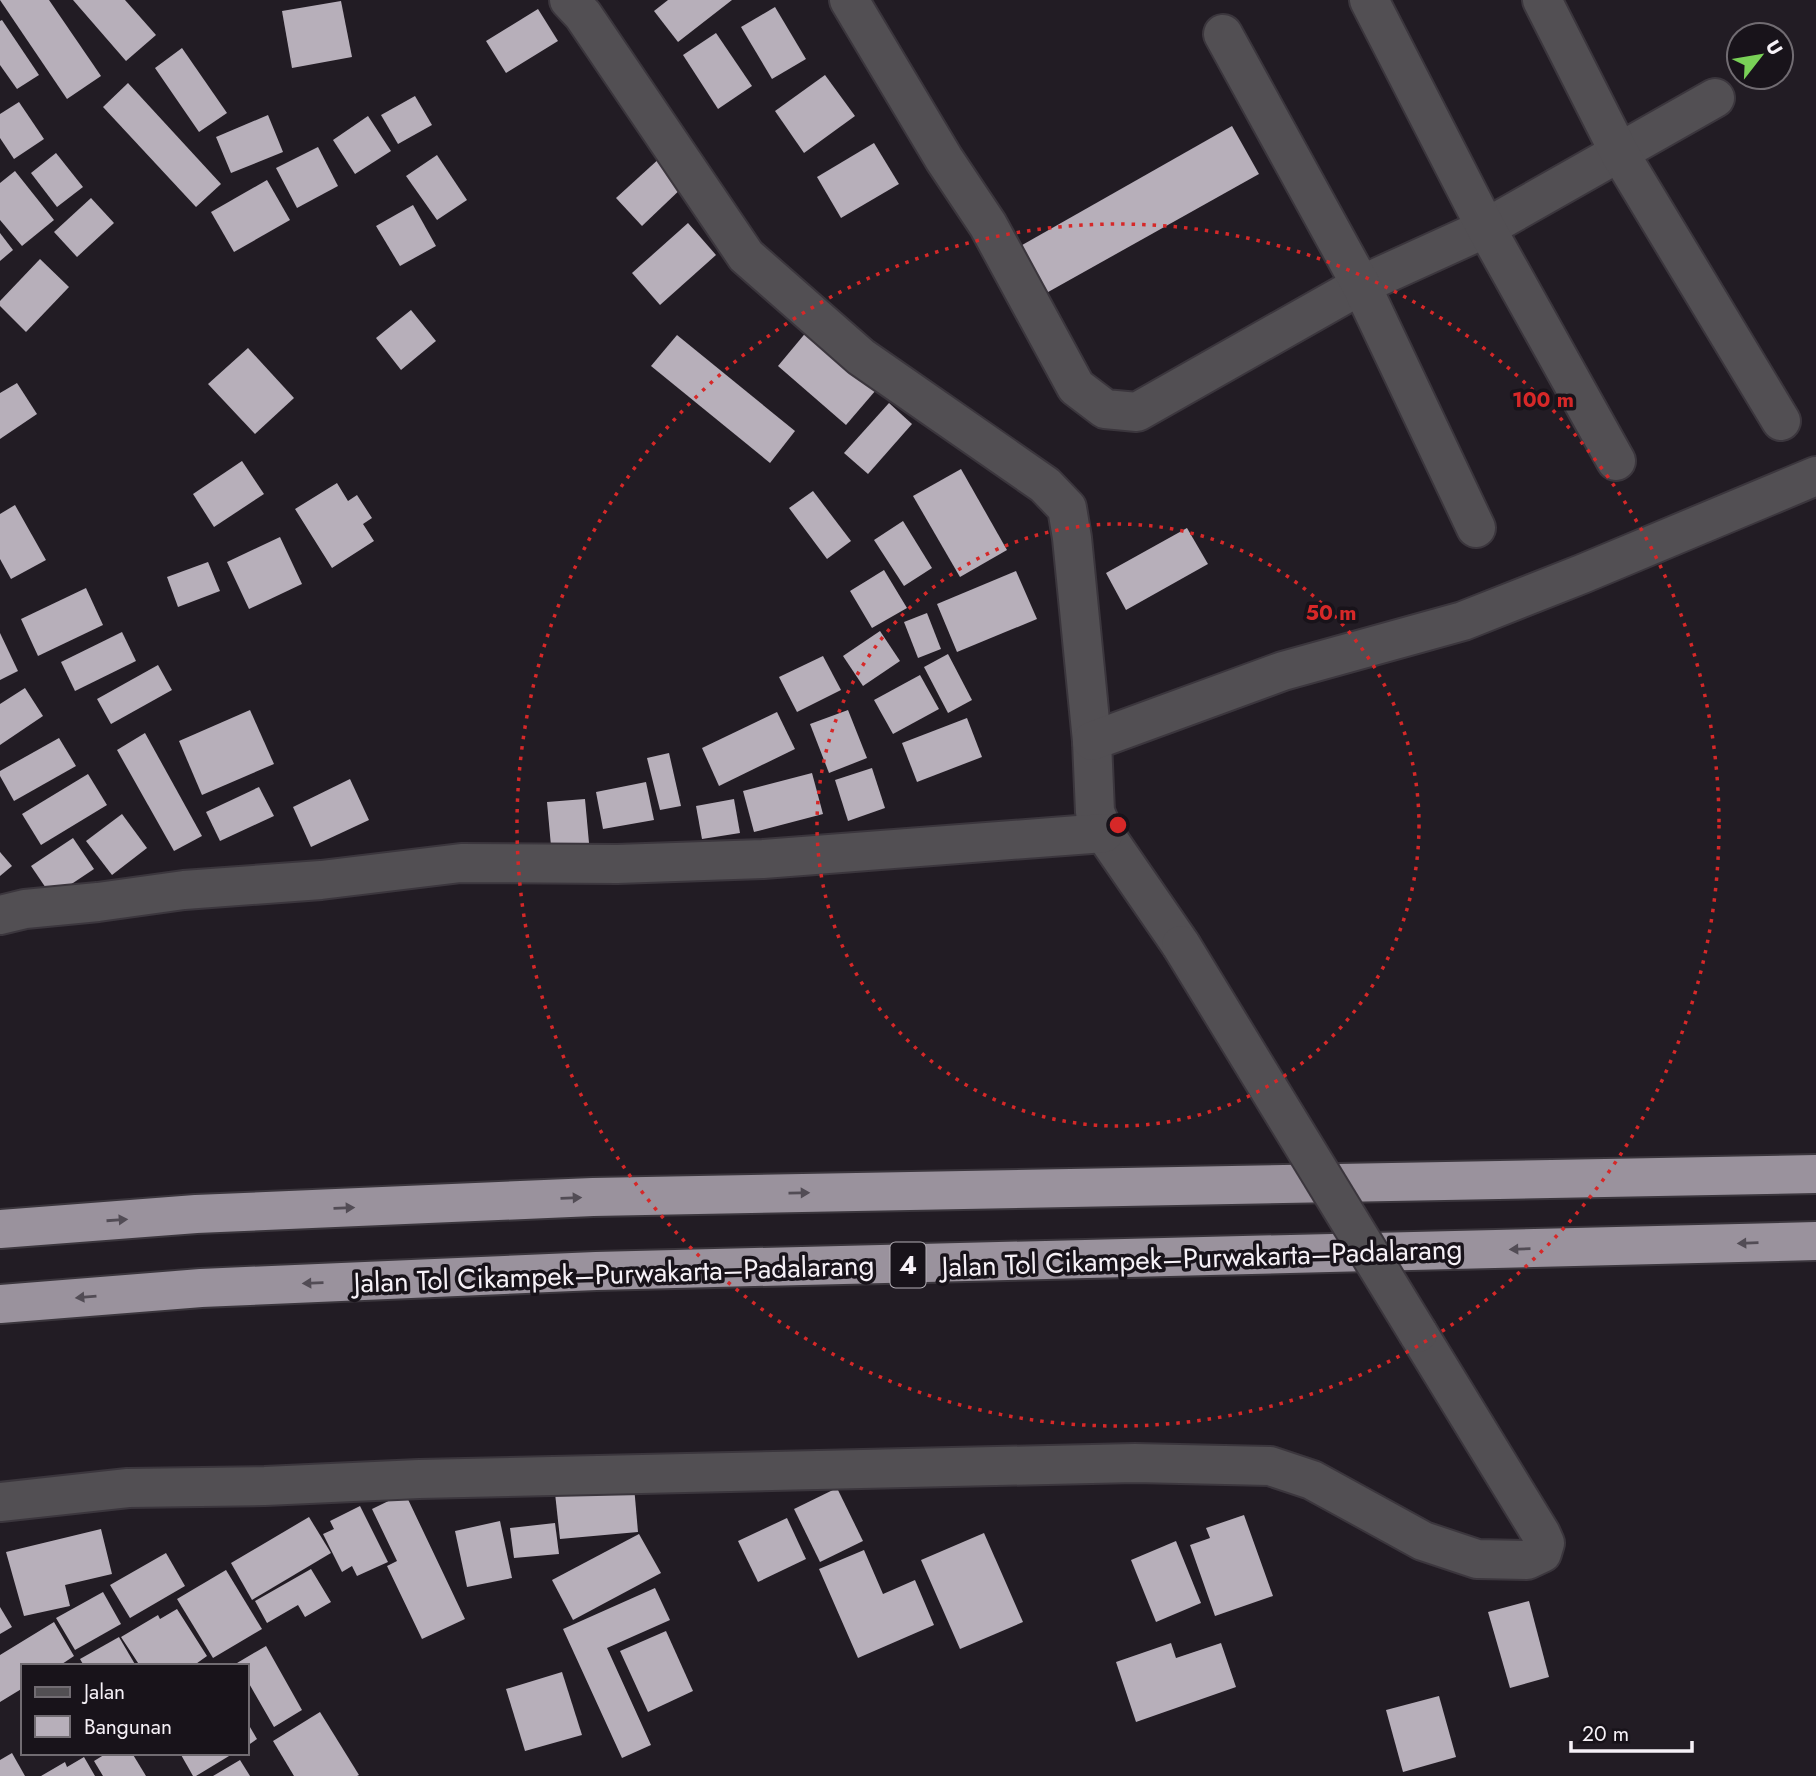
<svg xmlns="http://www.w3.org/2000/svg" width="1816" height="1776" viewBox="0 0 1816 1776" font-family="Jost,sans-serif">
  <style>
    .building { fill: #b7afba }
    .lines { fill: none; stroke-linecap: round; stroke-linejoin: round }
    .street-casing { stroke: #3b363d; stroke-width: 42 }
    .highway-casing { stroke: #3b363d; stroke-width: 42 }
    .street { stroke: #524f53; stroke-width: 38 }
    .highway { stroke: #9a929d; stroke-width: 38 }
    .street-bridge-casing { stroke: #3b363d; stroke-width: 42; stroke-linecap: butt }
    .street-bridge { stroke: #524f53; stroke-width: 38 }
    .oneway { fill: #524c55 }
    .ring { fill: none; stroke: #d62828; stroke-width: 3.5; stroke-dasharray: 3.5 7 }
    .labels { text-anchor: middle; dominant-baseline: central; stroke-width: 7; stroke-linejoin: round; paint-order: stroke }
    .shield { fill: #18131a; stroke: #b3aeb5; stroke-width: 2 }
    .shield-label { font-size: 26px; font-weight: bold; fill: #f6f1f7 }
    .street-label { font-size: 28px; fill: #f6f1f7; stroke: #18131a }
    .centre { fill: #d62828; stroke: #18131a; stroke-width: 3.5 }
    .ring-label { font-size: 21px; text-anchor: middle; font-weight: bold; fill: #d62828; stroke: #18131a; stroke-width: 7; stroke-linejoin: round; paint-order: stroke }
  </style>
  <rect width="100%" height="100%" fill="#221c24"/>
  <!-- building -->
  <g class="building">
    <path d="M0 0H49L101 76 67 99Z"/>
    <path d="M73 0H125L156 35 126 61Z"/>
    <path d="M668 0H732L678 42 654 11Z"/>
    <path d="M341 1 352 57 292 68 282 11Z"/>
    <path d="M775 7 806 59 772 79 741 27Z"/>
    <path d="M538 9 558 41 506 73 486 41Z"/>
    <path d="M2 20 39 75 17 89 0 65V21Z"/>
    <path d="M716 33 752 86 718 109 683 55Z"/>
    <path d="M182 48 227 113 199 132 155 68Z"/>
    <path d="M825 75 855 116 804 153 775 111Z"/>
    <path d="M128 83 221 184 196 207 103 107Z"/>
    <path d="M415 96 432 125 398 144 381 115Z"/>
    <path d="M19 102 44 139 14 159 0 138V114Z"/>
    <path d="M268 115 283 152 231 173 216 137Z"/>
    <path d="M368 116 391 151 355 174 333 140Z"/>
    <path d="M1232 126 1259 174 1041 296 1015 249Z"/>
    <path d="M874 143 899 184 841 218 817 177Z"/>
    <path d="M318 147 338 186 297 208 276 168Z"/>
    <path d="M56 153 83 187 57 207 31 173Z"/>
    <path d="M437 155 467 200 437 220 406 176Z"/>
    <path d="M661 157 686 184 642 226 616 198Z"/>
    <path d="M15 171 54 220 22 246 0 220V183Z"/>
    <path d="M267 180 290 220 234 252 211 212Z"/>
    <path d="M91 198 114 223 77 257 54 232Z"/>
    <path d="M413 205 436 246 400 266 376 226Z"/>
    <path d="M688 223 716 255 660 305 632 273Z"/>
    <path d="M0 233 13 250 0 261Z"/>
    <path d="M40 259 69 287 26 332 0 306V301Z"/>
    <path d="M411 310 436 341 401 370 376 338Z"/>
    <path d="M808 330 876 390 846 425 778 366Z"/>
    <path d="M677 335 795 431 770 463 651 366Z"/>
    <path d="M248 348 294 398 255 434 208 384Z"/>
    <path d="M17 383 37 414 0 439V393Z"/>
    <path d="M889 403 912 424 868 474 844 453Z"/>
    <path d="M242 461 264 494 214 527 193 494Z"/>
    <path d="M961 469 1007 550 960 577 913 496Z"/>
    <path d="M337 483 348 501 357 495 372 518 363 524 374 541 332 568 295 509Z"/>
    <path d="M813 491 851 541 827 559 789 508Z"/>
    <path d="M15 505 46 560 11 579 0 559V514Z"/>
    <path d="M903 521 932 568 904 586 874 540Z"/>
    <path d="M1187 528 1208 564 1126 610 1106 573Z"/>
    <path d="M280 537 302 584 249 609 227 562Z"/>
    <path d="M208 562 220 591 178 607 167 577Z"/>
    <path d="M884 570 907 608 872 628 850 591Z"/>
    <path d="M1016 571 1037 619 957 652 937 604Z"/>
    <path d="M86 588 103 625 38 656 21 619Z"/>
    <path d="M927 613 941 649 918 658 904 622Z"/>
    <path d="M880 631 900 661 863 686 843 656Z"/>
    <path d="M122 632 136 661 75 691 61 662Z"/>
    <path d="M0 633 18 671 0 680Z"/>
    <path d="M948 654 972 700 948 713 924 667Z"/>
    <path d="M823 656 841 690 797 712 779 677Z"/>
    <path d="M158 665 172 690 111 724 97 699Z"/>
    <path d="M920 675 939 709 893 734 874 700Z"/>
    <path d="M25 688 43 716 0 745V704Z"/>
    <path d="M250 710 274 764 202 795 179 741Z"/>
    <path d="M848 710 867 758 829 773 810 724Z"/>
    <path d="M777 712 795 749 719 786 702 748Z"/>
    <path d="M967 718 982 757 917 782 902 743Z"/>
    <path d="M145 733 202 836 174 851 117 750Z"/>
    <path d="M59 738 76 766 14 801 0 776V771Z"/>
    <path d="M669 753 681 806 660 810 647 758Z"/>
    <path d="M872 768 885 808 848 821 835 780Z"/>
    <path d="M812 773 823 814 754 832 743 791Z"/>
    <path d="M88 774 107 805 41 845 22 814Z"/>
    <path d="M350 779 369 820 311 847 293 807Z"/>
    <path d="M646 782 654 820 603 829 596 792Z"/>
    <path d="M259 787 274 816 220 841 206 812Z"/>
    <path d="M585 799 589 843 551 846 547 802Z"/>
    <path d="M734 799 740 833 702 839 696 806Z"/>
    <path d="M122 814 147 848 112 875 86 841Z"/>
    <path d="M73 838 94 869 52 897 31 866Z"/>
    <path d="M0 852 12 866 0 876Z"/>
    <path d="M634 1486 638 1532 560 1539 555 1493Z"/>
    <path d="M837 1488 863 1541 820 1562 794 1509Z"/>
    <path d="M405 1493 465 1619 422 1639 387 1566 397 1561 372 1509Z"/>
    <path d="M360 1506 388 1562 357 1576 352 1566 342 1572 323 1534 334 1529 330 1521Z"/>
    <path d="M1244 1515 1273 1596 1215 1616 1190 1545 1210 1538 1206 1528Z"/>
    <path d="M309 1517 331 1553 252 1600 231 1563Z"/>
    <path d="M787 1518 806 1559 758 1582 738 1541Z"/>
    <path d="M500 1521 512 1578 467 1587 455 1531Z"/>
    <path d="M555 1523 559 1554 514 1558 510 1528Z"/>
    <path d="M101 1529 112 1574 65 1585 70 1606 24 1616 6 1552Z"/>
    <path d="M984 1533 1023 1622 960 1649 921 1560Z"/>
    <path d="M639 1534 661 1573 573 1620 552 1580Z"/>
    <path d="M1176 1541 1201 1603 1156 1622 1131 1560Z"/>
    <path d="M864 1550 883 1594 915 1580 934 1625 858 1658 819 1569Z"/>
    <path d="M166 1553 185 1586 130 1618 110 1585Z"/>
    <path d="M311 1569 331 1602 305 1617 298 1605 267 1623 255 1601Z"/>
    <path d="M226 1570 262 1629 213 1658 177 1599Z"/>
    <path d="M655 1588 670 1620 607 1648 651 1745 622 1758 563 1629Z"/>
    <path d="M103 1592 121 1624 75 1650 56 1618Z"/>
    <path d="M1529 1601 1549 1677 1510 1688 1488 1612Z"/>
    <path d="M0 1607 12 1627 0 1634Z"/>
    <path d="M177 1609 207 1656 193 1666H140L121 1637 158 1615 160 1619Z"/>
    <path d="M54 1622 74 1656 59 1666H23V1688L0 1702V1655Z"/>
    <path d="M666 1631 693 1691 648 1712 620 1651Z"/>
    <path d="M119 1637 136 1666H84L80 1659Z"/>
    <path d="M1171 1643 1176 1658 1221 1643 1236 1687 1136 1722 1116 1662Z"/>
    <path d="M266 1646 302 1710 274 1727 247 1680V1666H239L237 1663Z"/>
    <path d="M562 1672 582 1735 525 1751 506 1689Z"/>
    <path d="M1439 1696 1456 1757 1403 1772 1386 1710Z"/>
    <path d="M320 1712 359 1775 357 1776H294L273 1741Z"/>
    <path d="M247 1722 257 1739 247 1746Z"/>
    <path d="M12 1753 25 1776H0V1760Z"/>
    <path d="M107 1753H132L146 1776H103L94 1761Z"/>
    <path d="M180 1753H234L196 1776H193Z"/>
    <path d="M84 1757 95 1776H41L65 1762 67 1767Z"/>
    <path d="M240 1760 250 1776H213Z"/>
  </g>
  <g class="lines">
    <!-- street casing -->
    <g class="street-casing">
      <g id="street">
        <path d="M569 0 583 15 746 256 861 357 1045 485 1067 508 1072 538 1092 741 1095 812 1104 833 1181 945"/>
        <path d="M849 0 944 159 988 225 1076 387 1105 409 1137 412 1361 285 1486 228 1715 98"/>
        <path d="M1369 0 1486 228 1616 461"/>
        <path d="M1542 0 1620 154 1781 421"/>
        <path d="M1223 34 1361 285 1476 528"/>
        <path d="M1092 741 1283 671 1463 621 1582 574 1816 476"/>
        <path d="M0 915 25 909 98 902 184 890 321 880 461 863 617 864 763 859 1104 833"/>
        <path d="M0 1502 128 1488 265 1486 419 1479 1135 1463 1270 1466 1312 1480 1423 1541 1477 1559 1527 1560 1542 1553 1545 1543 1541 1534 1418 1333"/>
      </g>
    </g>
    <!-- highway casing -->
    <g class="highway-casing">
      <g id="highway">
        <path d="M0 1229 196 1214 593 1197 1816 1174"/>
        <path d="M0 1304 201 1288 596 1271 1816 1241"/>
      </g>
    </g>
    <!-- street -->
    <use href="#street" class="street"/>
    <!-- highway -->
    <use href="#highway" class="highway"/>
    <!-- street-bridge casing -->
    <g class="street-bridge-casing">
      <path id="street-bridge" d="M1181 945 1418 1333"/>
    </g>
    <!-- street-bridge -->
    <use href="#street-bridge" class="street-bridge"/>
  </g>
  <!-- one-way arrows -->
  <defs><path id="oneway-solid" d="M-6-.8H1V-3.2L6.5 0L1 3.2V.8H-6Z" transform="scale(1.75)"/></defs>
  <g class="oneway">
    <use href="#oneway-solid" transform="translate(799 1193) rotate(-1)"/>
    <use href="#oneway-solid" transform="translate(571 1198) rotate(-2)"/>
    <use href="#oneway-solid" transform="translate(344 1208) rotate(-2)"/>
    <use href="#oneway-solid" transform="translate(117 1220) rotate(-4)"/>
    <use href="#oneway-solid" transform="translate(1748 1243) rotate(178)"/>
    <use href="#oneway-solid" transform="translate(1520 1249) rotate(178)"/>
    <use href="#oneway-solid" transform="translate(313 1283) rotate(178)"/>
    <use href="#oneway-solid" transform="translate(86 1297) rotate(175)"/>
  </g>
  <!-- distance rings -->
  <g class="ring">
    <circle cx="1118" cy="825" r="301"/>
    <circle cx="1118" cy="825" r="601"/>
  </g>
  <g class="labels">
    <!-- shield labels -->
    <rect class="shield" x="890.5" y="1242.5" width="35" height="45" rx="5"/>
    <g class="shield-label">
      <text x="908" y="1265">4</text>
    </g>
    <!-- street labels -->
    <g class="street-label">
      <text transform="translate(1202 1258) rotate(-2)">Jalan Tol Cikampek–Purwakarta–Padalarang</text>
      <text transform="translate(614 1274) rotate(-2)">Jalan Tol Cikampek–Purwakarta–Padalarang</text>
    </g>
  </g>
  <circle cx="1118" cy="825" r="10" class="centre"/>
  <g class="ring-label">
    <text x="1543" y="407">100 m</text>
    <text x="1331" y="620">50 m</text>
  </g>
  <!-- legend -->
  <rect x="21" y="1664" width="228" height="91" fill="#18131a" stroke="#716c72" stroke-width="2"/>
  <rect x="35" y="1687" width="35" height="10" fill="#524f53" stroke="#716c72" stroke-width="2"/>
  <text x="84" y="1699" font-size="21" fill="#f6f1f7">Jalan</text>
  <rect x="35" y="1716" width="35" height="21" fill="#b7afba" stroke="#716c72" stroke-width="2"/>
  <text x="84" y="1734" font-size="21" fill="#f6f1f7">Bangunan</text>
  <!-- north arrow -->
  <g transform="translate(1760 56) rotate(59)"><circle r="33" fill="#18131a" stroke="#716c72" stroke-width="2"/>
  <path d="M0-5L12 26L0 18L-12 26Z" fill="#79d157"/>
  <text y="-10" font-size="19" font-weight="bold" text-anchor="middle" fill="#f6f1f7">U</text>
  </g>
  <!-- scale -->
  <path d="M1571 1741v10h121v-10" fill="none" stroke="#f6f1f7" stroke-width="3.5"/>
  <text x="1582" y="1741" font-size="21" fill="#f6f1f7" stroke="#18131a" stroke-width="5" paint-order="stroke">20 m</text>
</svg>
